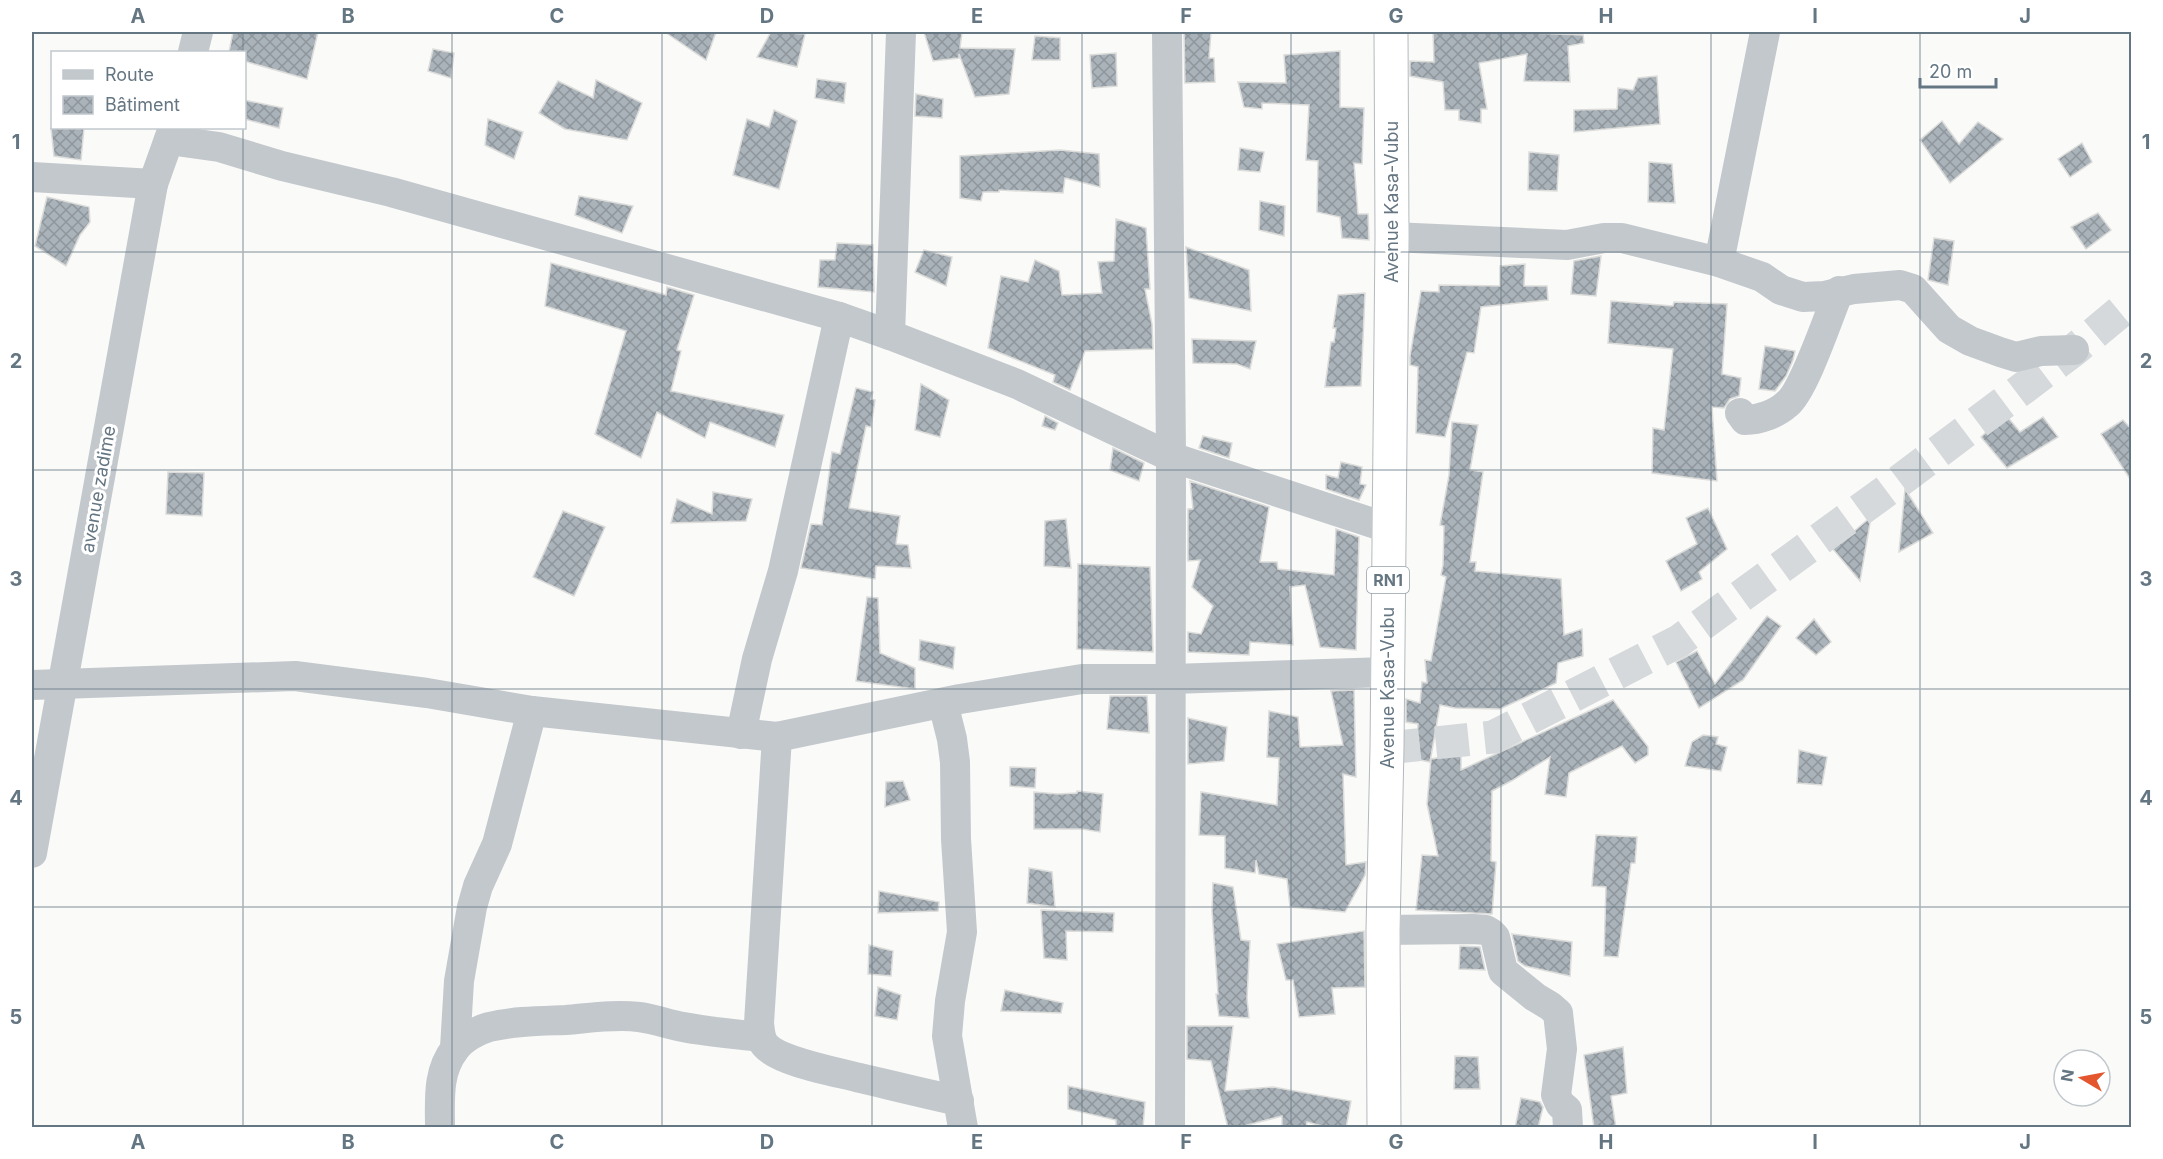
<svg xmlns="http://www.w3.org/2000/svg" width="2163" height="1159" viewBox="0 0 2163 1159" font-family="Inter,sans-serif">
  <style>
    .building { fill: url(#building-cross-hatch); stroke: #dcdcda; stroke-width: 1.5 }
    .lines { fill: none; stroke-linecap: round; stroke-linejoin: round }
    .secondary-tunnel { stroke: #d5d9db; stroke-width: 33; stroke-dasharray: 33 16; stroke-linecap: butt }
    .highway-casing { stroke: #b4b9bd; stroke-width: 35 }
    .street { stroke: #c3c8cc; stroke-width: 30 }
    .highway { stroke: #fff; stroke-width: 33 }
    .grid { fill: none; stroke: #657683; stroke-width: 1.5; stroke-opacity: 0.55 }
    .labels { text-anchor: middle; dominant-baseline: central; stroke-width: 6; stroke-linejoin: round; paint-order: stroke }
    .shield { fill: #fff; stroke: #939fa8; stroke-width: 1.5 }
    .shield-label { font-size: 16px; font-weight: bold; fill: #657683 }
    .street-label { font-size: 18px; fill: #657683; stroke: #fff }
    .neatline { fill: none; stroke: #657683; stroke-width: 2 }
    .grid-label { font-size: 20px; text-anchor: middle; font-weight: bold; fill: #657683 }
  </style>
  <defs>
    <pattern id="building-cross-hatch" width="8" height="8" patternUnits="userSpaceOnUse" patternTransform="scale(1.5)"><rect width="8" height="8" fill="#aab3b9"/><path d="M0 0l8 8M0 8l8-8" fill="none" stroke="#8e969c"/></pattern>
  </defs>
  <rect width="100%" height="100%" fill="#fafaf8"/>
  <!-- building -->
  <g class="building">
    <path d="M233 32H318L307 79 244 61V52H229Z"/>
    <path d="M665 32H716L706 60Z"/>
    <path d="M771 32 805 34 797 67 757 57Z"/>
    <path d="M924 32H962L960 48 1015 49 1009 94 975 97 959 54V58L933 61Z"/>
    <path d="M1184 32H1211L1209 58H1214L1215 82 1185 83Z"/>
    <path d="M1433 32H1508L1583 35 1584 43 1568 46 1570 82 1524 81 1527 54 1479 63 1487 109H1481V123L1459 120V110H1445L1443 82 1410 76V61L1434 62Z"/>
    <path d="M1035 36 1060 38V60H1032Z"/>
    <path d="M433 49 454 53 451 78 428 71Z"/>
    <path d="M1340 51V107L1364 108 1362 164 1354 163 1358 214H1368L1369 240 1342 238 1340 217 1317 212 1318 161 1306 160 1309 105 1262 103V109L1244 107 1238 82 1286 83 1284 55Z"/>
    <path d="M1116 53 1117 86 1092 88 1090 55Z"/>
    <path d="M1657 76 1660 124 1574 132V110L1617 109 1618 88 1633 90 1638 78Z"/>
    <path d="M817 79 846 83 844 103 815 98Z"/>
    <path d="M596 80 642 103 627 140 565 129 539 113 558 81 593 98Z"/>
    <path d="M916 94 943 99 942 118 915 116Z"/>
    <path d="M244 100 283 108 279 128 244 119Z"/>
    <path d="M774 110 797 121 779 189 733 175 747 119 769 127Z"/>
    <path d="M488 119 523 132 514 159 485 145Z"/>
    <path d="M1942 121 1959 144 1978 122 2003 139 1950 183 1920 140Z"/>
    <path d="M51 128H84L81 160 54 156Z"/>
    <path d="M2082 143 2092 162 2070 177 2058 159Z"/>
    <path d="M1240 148 1264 152 1260 172 1238 170Z"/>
    <path d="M1060 150 1099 154 1100 187 1065 178 1063 193 999 190V192H983L981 201 960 198V156Z"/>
    <path d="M1529 152 1559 155 1557 191 1528 190Z"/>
    <path d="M1649 162 1672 164 1675 203 1648 202Z"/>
    <path d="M579 196 633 206 622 233 575 215Z"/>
    <path d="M47 197 89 207 90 222 80 235 66 266 35 246Z"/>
    <path d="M1260 201 1285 206 1284 236 1259 230Z"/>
    <path d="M2098 213 2111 230 2086 249 2071 227Z"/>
    <path d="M1116 219 1146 228 1150 289H1145L1152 324 1153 349 1085 351 1070 390 1053 382 1055 375 988 348 1001 276 1028 282 1035 260 1059 271 1062 295 1102 293 1098 262 1114 261Z"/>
    <path d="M1934 238 1954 241 1948 285 1928 280Z"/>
    <path d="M837 243 873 245 874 292 818 287 820 260H835Z"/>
    <path d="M1186 247 1249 270 1251 311 1189 298Z"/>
    <path d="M924 250 952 257 946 286 915 272Z"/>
    <path d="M1601 256 1596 296 1571 294 1574 261Z"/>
    <path d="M551 263 666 295 667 287 694 295 677 350 681 351 671 391 784 415 775 447 710 422 705 438 657 412 641 458 595 434 626 331 545 306Z"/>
    <path d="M1525 264 1524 286H1547L1548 300 1481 307 1474 353 1467 352 1445 437 1416 433 1418 367 1410 365V356L1421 291 1439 292V285L1500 286V266Z"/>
    <path d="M1365 293 1361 386 1325 387 1331 342H1334L1336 328H1333L1338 295Z"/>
    <path d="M1611 301 1673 306 1674 302 1727 304 1722 374 1741 378 1739 396 1730 399 1724 408 1712 407 1717 481 1652 473 1653 428 1664 430 1673 349 1608 343Z"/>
    <path d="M1192 339 1256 341 1250 369 1237 364 1193 363Z"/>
    <path d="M1765 346 1795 351 1793 360 1786 376 1775 391 1759 389Z"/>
    <path d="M921 384 949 400 940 437 915 430Z"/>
    <path d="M856 388 873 392 871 399 875 400 871 427 866 426 849 508 900 516 896 544 908 545 911 568 876 566 875 579 801 568 811 524 822 525 832 452 840 454Z"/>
    <path d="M2005 414 2020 432 2043 417 2058 437 2007 468 1981 437Z"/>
    <path d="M1045 416 1058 423 1055 430 1042 426Z"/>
    <path d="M2123 420 2132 430V482L2101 434Z"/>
    <path d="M1452 422 1478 425 1470 470 1483 472 1470 562H1476L1475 571 1561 579 1564 635 1582 629 1583 656 1558 663 1556 683 1500 709 1455 708 1440 705 1430 762 1415 759 1418 724 1406 722V699L1420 703 1422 682 1427 683 1425 660 1431 661 1446 577 1441 575 1443 565 1444 526 1440 525 1449 475Z"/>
    <path d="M1203 436 1232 443 1229 458 1199 448Z"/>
    <path d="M1113 448 1144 463 1139 481 1110 470Z"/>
    <path d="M1341 462 1362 467 1360 484 1366 485 1359 500 1326 489V475L1338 478Z"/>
    <path d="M168 472 204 473 202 516 166 514Z"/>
    <path d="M1190 481 1269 507 1260 562H1277L1278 569 1334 575 1336 529 1359 537 1356 650 1320 647 1305 585 1290 587 1293 645 1250 642 1249 655 1188 652V632L1201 634 1213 606 1192 587 1200 560 1188 561V509H1193Z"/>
    <path d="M1905 489 1933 533 1899 552Z"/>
    <path d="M713 492 752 499 746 521 671 523 677 499 712 514Z"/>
    <path d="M1708 508 1727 549 1699 572 1702 579 1681 591 1666 561 1697 544 1686 518Z"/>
    <path d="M563 511 605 527 574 596 533 577Z"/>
    <path d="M1871 517 1860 581 1833 549Z"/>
    <path d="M1066 519 1071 568 1044 566 1045 521Z"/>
    <path d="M1078 564 1150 567 1153 652 1077 649Z"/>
    <path d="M867 597 878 598 880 653 915 668V689L856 681Z"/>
    <path d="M1767 616 1781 626 1743 680 1699 708 1676 662 1697 651 1715 684Z"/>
    <path d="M1814 619 1831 642 1816 655 1796 638Z"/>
    <path d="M920 640 955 647 953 669 919 660Z"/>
    <path d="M1354 690 1356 777 1343 774 1346 865 1366 862 1365 875 1345 912 1290 907 1287 879 1259 874 1256 860 1255 873 1225 868V836L1199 835 1201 792 1277 805 1279 758 1267 757 1269 711 1298 717 1300 747 1343 745 1331 691Z"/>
    <path d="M1110 696H1147L1149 733 1107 729Z"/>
    <path d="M1613 700 1648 747V755L1635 763 1622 746 1569 773 1566 797 1545 794 1550 757 1513 780 1492 791 1491 861 1496 862 1492 914 1416 910 1422 855 1438 856 1427 804 1431 759 1461 754V770Z"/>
    <path d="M1188 718 1227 727 1224 761 1188 764Z"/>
    <path d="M1703 735 1718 737 1716 744 1727 747 1721 771 1685 766 1692 742Z"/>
    <path d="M1799 750 1827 757 1822 785 1797 783Z"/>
    <path d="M1010 767 1036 768 1035 788 1010 786Z"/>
    <path d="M903 781 910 800 885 807 886 782Z"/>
    <path d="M1077 791 1103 794 1100 832 1082 829H1034V792L1058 794 1077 793Z"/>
    <path d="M1596 835 1637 837 1635 863H1631L1618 957 1604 956 1606 887 1592 886Z"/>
    <path d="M1029 868 1052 872 1055 907 1027 903Z"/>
    <path d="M1213 883 1233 887 1241 940 1250 941 1247 998 1249 1018 1219 1016 1216 994H1218L1212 911Z"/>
    <path d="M879 891 939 902 938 911 878 913Z"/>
    <path d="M1041 910 1114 913 1113 932 1066 931 1067 960 1044 958Z"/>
    <path d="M1364 931 1365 987 1332 988 1335 1014 1299 1017 1293 980H1286L1277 944Z"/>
    <path d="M1512 934 1572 942 1570 976 1525 966 1518 961Z"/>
    <path d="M869 945 893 951 891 976 868 974Z"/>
    <path d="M1460 946 1480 947 1485 970 1459 969Z"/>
    <path d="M878 987 901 995 897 1020 875 1016Z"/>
    <path d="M1005 990 1063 1003 1061 1013 1001 1011Z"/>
    <path d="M1187 1026H1233L1225 1091 1273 1087 1351 1101 1346 1128H1330L1307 1122 1306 1128H1282V1116L1236 1128H1228L1211 1061 1187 1059Z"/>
    <path d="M1623 1047 1627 1093 1611 1096 1616 1128H1594L1584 1055Z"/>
    <path d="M1455 1056 1478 1057 1480 1089H1454Z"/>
    <path d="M1068 1086 1145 1102 1143 1128H1116V1120L1068 1109Z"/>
    <path d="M1521 1098 1540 1102 1543 1107 1538 1128H1515Z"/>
  </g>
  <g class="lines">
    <!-- secondary-tunnel -->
    <path class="secondary-tunnel" d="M1387 748 1493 737 1679 641 1886 491 2074 350 2132 302"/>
    <!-- highway casing -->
    <g class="highway-casing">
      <path id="highway" d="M1384 1128 1383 930 1387 748 1392 237 1391 32"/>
    </g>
    <!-- street -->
    <g class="street">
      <path d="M1167 32 1171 457 1170 1128"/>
      <path d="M193 52 198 32"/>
      <path d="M169 140 219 147 282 166 391 192 839 317 890 335 1017 384 1171 457 1388 528"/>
      <path d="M32 177 153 184"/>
      <path d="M1392 237 1567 245 1604 238H1622L1719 262 1762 277 1781 290 1803 297 1824 296 1854 289 1900 285 1913 289 1949 329 1970 341 2000 352 2016 357 2041 351 2074 350"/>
      <path d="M1719 262 1765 32"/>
      <path d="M890 335 901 32"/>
      <path d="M1740 413 1745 420C1759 420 1776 414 1787 404 1804 391 1829 315 1839 291"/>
      <path d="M32 685 295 676 427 693 532 711 777 737 960 699 1082 679H1172L1387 672"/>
      <path d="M943 703 952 739 955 762 956 839 962 932 950 1001 947 1036 963 1128"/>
      <path d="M741 734 757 659 783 571 839 317"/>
      <path d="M777 737 759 1023C760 1031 760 1039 765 1045 779 1062 838 1072 860 1078 894 1086 926 1094 959 1101"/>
      <path d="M32 853 153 184 173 128"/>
      <path d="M1383 930 1473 929 1486 930 1491 933 1495 937 1503 971 1535 997 1550 1006 1558 1013 1562 1049 1556 1095 1560 1104 1567 1110 1568 1128"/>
      <path d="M455 1048 459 981 472 907 478 886 497 844 532 711"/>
      <path d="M440 1128C440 1100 437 1072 455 1049 462 1039 478 1030 489 1027 515 1021 540 1021 566 1020 590 1018 615 1014 639 1017 654 1019 668 1024 683 1027 708 1032 735 1034 760 1037"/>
    </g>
    <!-- highway -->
    <use href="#highway" class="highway"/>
  </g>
  <!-- grid -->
  <path class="grid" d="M243 32V52M452 32V1128M662 32V1128M872 32V1128M1082 32V1128M1291 32V1128M1501 32V1128M1711 32V1128M1920 32V1128M243 128V1128M32 252H2132M32 470H2132M32 689H2132M32 907H2132"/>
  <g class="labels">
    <!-- shield labels -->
    <rect class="shield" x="1367" y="567" width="42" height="26" rx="4.5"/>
    <g class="shield-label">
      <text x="1388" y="580">RN1</text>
    </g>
    <!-- street labels -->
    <g class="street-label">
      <text transform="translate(1391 202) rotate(-90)">Avenue Kasa-Vubu</text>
      <text transform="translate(98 489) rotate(-80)">avenue zadime</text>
      <text transform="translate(1387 688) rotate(-90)">Avenue Kasa-Vubu</text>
    </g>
  </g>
  <!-- border -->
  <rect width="2163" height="1159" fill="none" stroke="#ffffff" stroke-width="66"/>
  <!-- legend -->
  <rect x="51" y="51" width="195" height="78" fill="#ffffff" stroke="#c1c8cd" stroke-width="1.5"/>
  <rect x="63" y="70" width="30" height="9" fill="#c3c8cc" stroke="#c1c8cd" stroke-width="1.5"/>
  <text x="105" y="81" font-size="18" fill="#657683">Route</text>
  <rect x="63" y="96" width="30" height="18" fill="url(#building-cross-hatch)" stroke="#c1c8cd" stroke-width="1.5"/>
  <text x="105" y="111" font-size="18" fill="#657683">Bâtiment</text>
  <!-- north arrow -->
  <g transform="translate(2082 1078) rotate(280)"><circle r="28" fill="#ffffff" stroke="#c1c8cd" stroke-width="1.5"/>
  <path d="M0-4.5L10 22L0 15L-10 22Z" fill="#e4572e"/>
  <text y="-9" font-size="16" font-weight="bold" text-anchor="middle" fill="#657683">N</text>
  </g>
  <!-- scale -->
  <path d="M1920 78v9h76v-9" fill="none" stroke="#657683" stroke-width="3"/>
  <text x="1929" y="78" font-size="18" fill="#657683" stroke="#ffffff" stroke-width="4.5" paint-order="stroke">20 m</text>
  <rect x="33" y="33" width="2097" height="1093" class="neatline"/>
  <g class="grid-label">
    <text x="138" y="23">A</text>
    <text x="348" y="23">B</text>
    <text x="557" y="23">C</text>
    <text x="767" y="23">D</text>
    <text x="977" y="23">E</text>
    <text x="1186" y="23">F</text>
    <text x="1396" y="23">G</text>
    <text x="1606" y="23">H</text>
    <text x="1815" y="23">I</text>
    <text x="2025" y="23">J</text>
    <text x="16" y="149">1</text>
    <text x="2146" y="149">1</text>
    <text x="16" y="368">2</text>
    <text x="2146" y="368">2</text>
    <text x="16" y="586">3</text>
    <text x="2146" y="586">3</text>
    <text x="16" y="805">4</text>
    <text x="2146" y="805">4</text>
    <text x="16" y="1024">5</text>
    <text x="2146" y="1024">5</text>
    <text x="138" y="1149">A</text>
    <text x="348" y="1149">B</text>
    <text x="557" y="1149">C</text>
    <text x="767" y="1149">D</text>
    <text x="977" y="1149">E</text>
    <text x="1186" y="1149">F</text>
    <text x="1396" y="1149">G</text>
    <text x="1606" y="1149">H</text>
    <text x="1815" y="1149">I</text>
    <text x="2025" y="1149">J</text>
  </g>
</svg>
